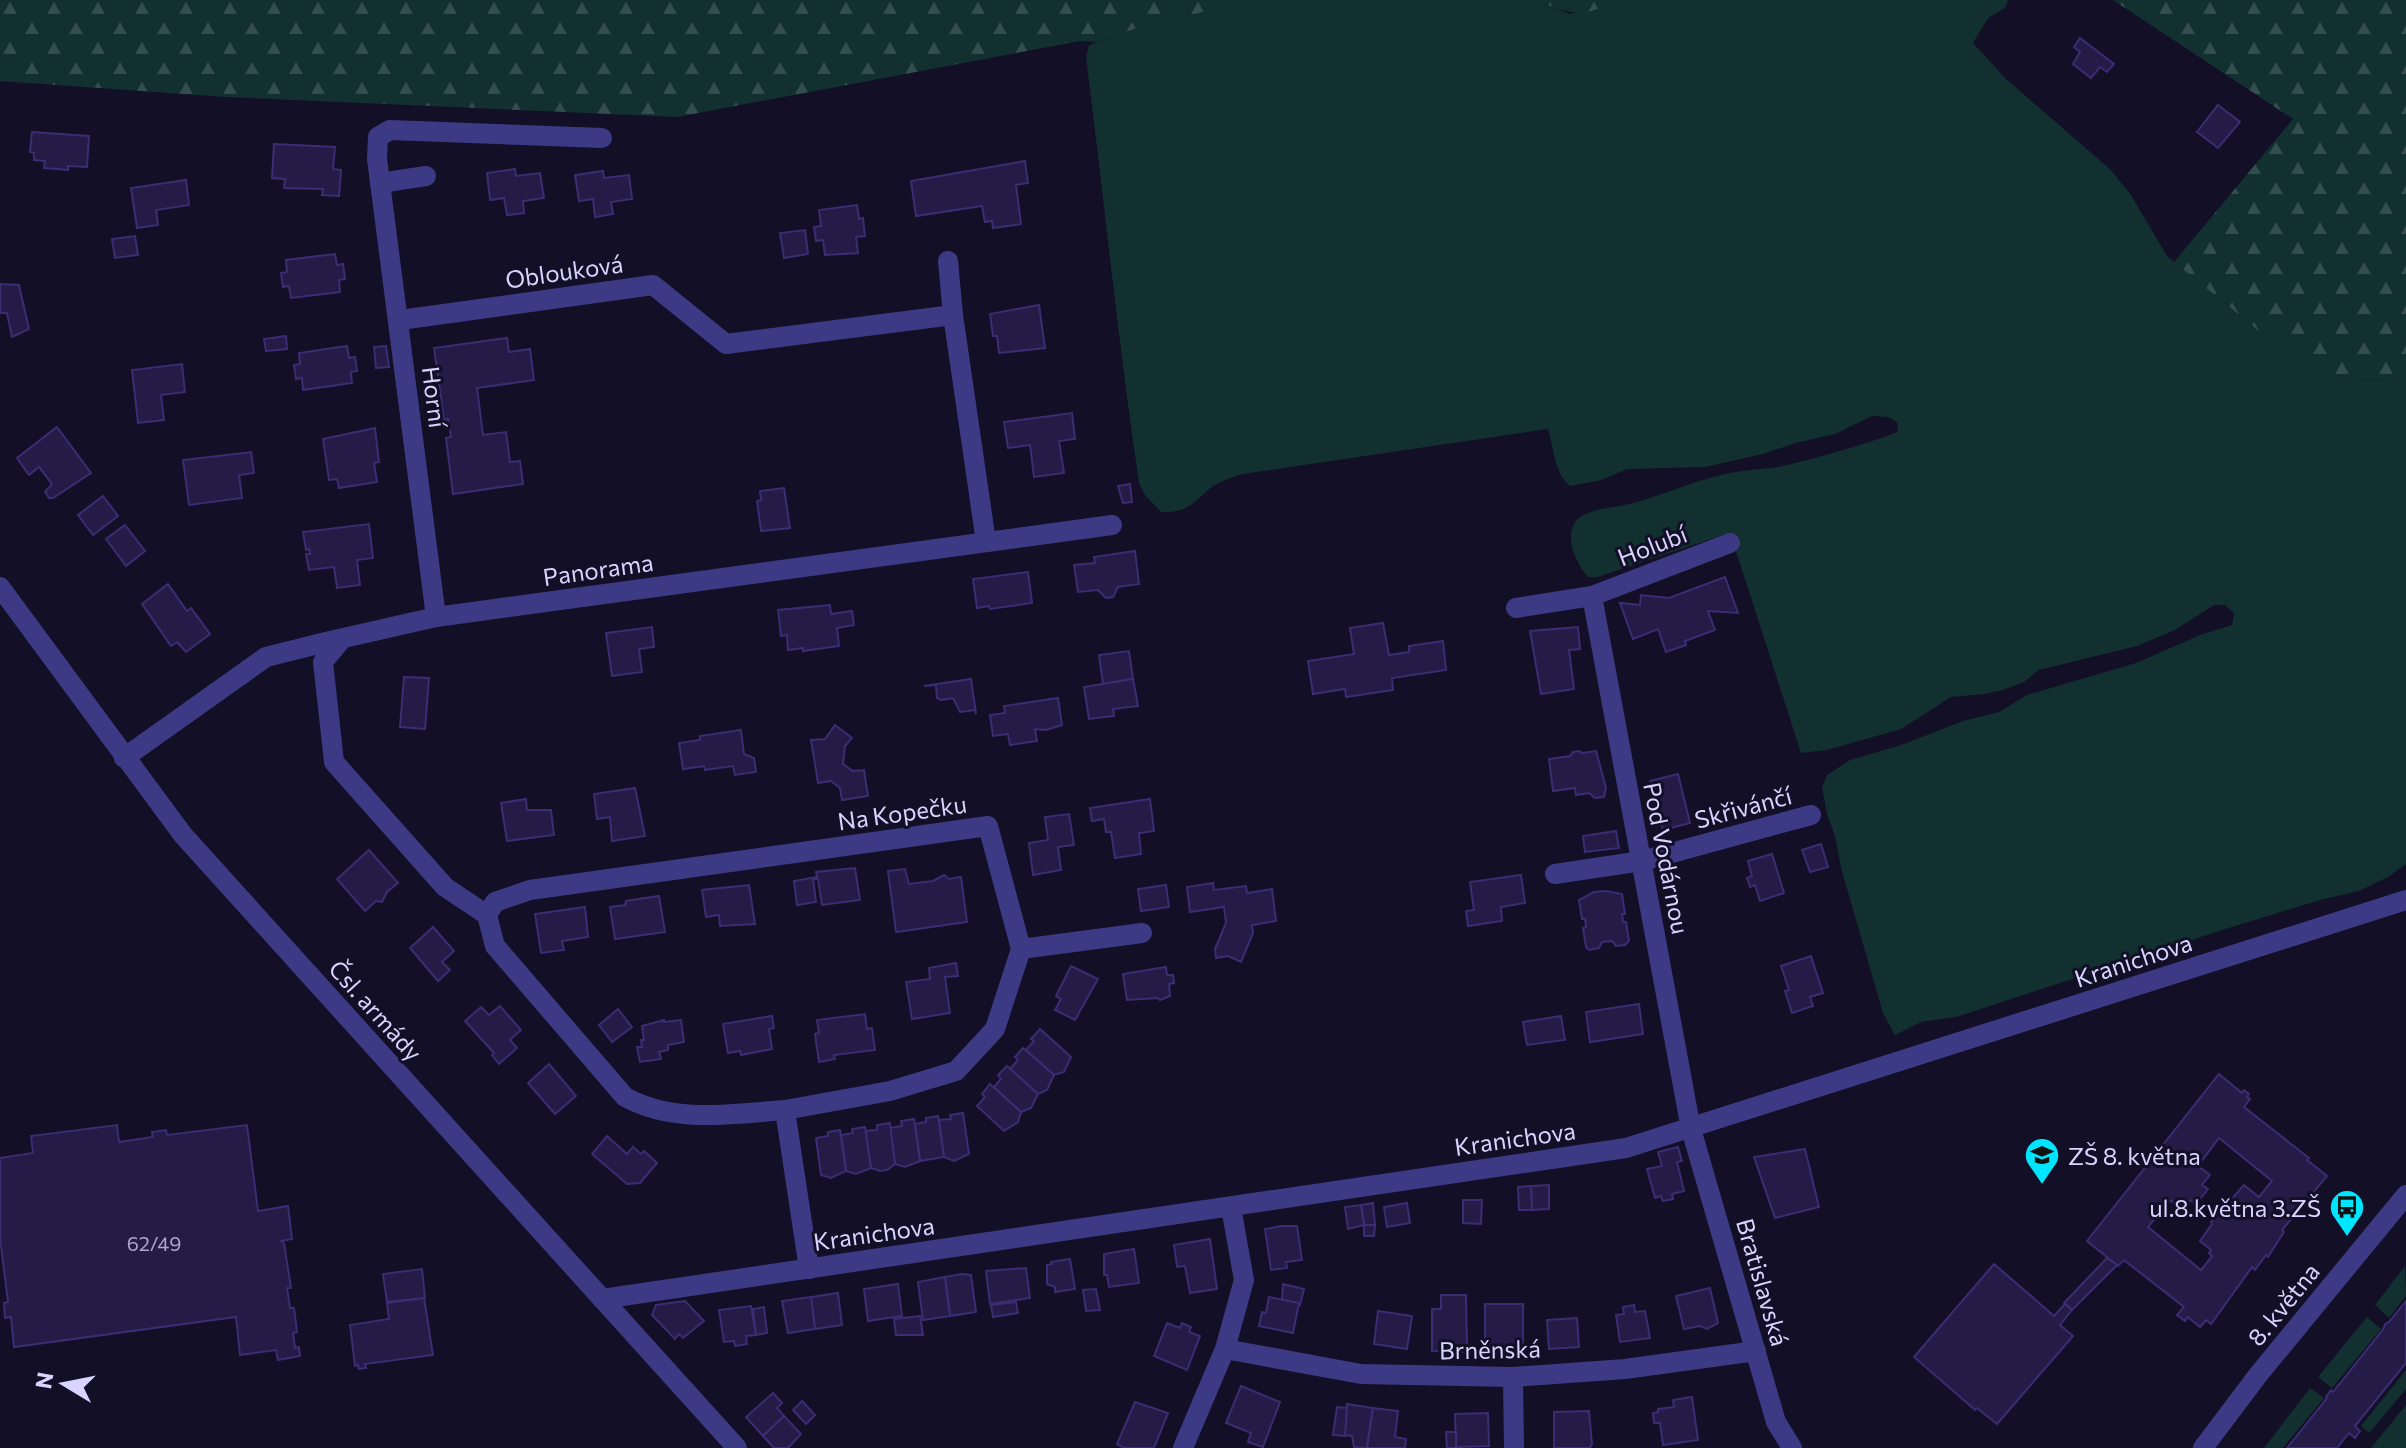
<svg xmlns="http://www.w3.org/2000/svg" width="2406" height="1448" viewBox="0 0 2406 1448" font-family="Commissioner,sans-serif">
  <style>
    .grass { fill: #12302f }
    .forest { fill: url(#forest-firs) }
    .building { fill: #241b47; stroke: #3b2d73; stroke-width: 2; fill-rule: evenodd }
    .lines { fill: none; stroke-linecap: round; stroke-linejoin: round }
    .minor { stroke: #3d3a85; stroke-width: 20 }
    .labels { text-anchor: middle; dominant-baseline: central; stroke-width: 6; stroke-linejoin: round; paint-order: stroke }
    .number-label { font-size: 20px; fill: #aca6d1 }
    .street-label { font-size: 24px; fill: #d9d4ff; stroke: #130f26 }
    .poi-label { font-size: 24px; fill: #d9d4ff; stroke: #130f26; text-anchor: start }
  </style>
  <defs>
    <pattern id="forest-firs" width="22" height="20" patternUnits="userSpaceOnUse" patternTransform="scale(2)"><rect width="22" height="20" fill="#12302f"/><path d="M5 1l3.5 6h-7zM16 11l3.5 6h-7z" fill="#344d4e"/></pattern>
  </defs>
  <rect width="100%" height="100%" fill="#130f26"/>
  <!-- grass -->
  <g class="grass">
    <path d="M1234 0H1536L1570 14 1615 0H2008L2005 8 1988 18 1973 43 2005 78 2111 170 2131 195 2167 256 2259 331 2316 356 2337 375 2353 380 2391 379 2406 384V864L2388 877 2359 891 2320 900 2222 930 1956 1017 1921 1022 1895 1035 1883 1013 1841 868 1835 836 1827 814 1822 787 1827 775 1850 760 1901 745 1963 721 1999 712 2027 695 2136 663 2200 635 2232 625 2234 613 2225 605H2214L2175 630 2137 646 2039 670 2024 682 2003 690 1984 694 1951 697 1901 729 1827 750 1801 753 1736 551 1726 534 1598 577H1588C1577 564 1563 538 1576 521 1589 507 1616 508 1633 503 1663 495 1691 482 1721 475 1742 469 1765 470 1787 465 1825 456 1862 445 1898 432L1897 422 1888 417 1872 416 1835 434 1796 443 1763 454 1705 467 1627 469 1602 480 1570 486C1554 473 1554 448 1548 429L1243 474C1230 478 1217 482 1207 491 1191 506 1184 513 1161 512L1145 495 1139 483C1118 341 1104 199 1086 57L1089 45 1149 24 1196 14Z"/>
    <path d="M2405 1266 2406 1296 2389 1318 2375 1305Z"/>
    <path d="M2367 1317 2381 1329 2332 1388 2318 1377Z"/>
    <path d="M2406 1370V1389L2369 1433 2361 1426Z"/>
    <path d="M2310 1388 2324 1398 2283 1448H2264Z"/>
    <path d="M2406 1405V1448H2371Z"/>
  </g>
  <!-- forest -->
  <g class="forest">
    <path d="M0 0H1240L1196 14 1149 24 1097 42 1080 41 677 117 226 97 0 81Z"/>
    <path d="M1536 0H1615C1583 20 1567 13 1536 0Z"/>
    <path d="M2113 0H2406V384L2391 379 2353 380 2337 375 2316 356 2259 331 2174 262 2293 119Z"/>
  </g>
  <!-- building -->
  <g class="building">
    <path d="M2080 38 2114 64 2107 72 2100 67 2091 78 2073 64 2080 52 2074 47Z"/>
    <path d="M2218 105 2240 122 2218 148 2197 132Z"/>
    <path d="M32 132 89 136 87 167 68 166V170L44 168 45 161 34 160V153L30 152Z"/>
    <path d="M274 144 335 147 333 169 341 170 339 196 322 195 323 189 284 188 285 179 272 178Z"/>
    <path d="M1025 161 1028 183 1016 185 1021 224 993 228 992 221 985 222 982 206 916 216 911 181Z"/>
    <path d="M515 169 516 176 540 173 544 198 523 201 524 213 507 215 504 198 490 200 487 173Z"/>
    <path d="M603 171 604 178 629 175 632 199 611 202 613 214 595 217 593 199 579 201 575 175Z"/>
    <path d="M186 180 189 205 156 210 158 225 137 228 131 188Z"/>
    <path d="M857 205 859 219 863 218 865 236 856 237 858 253 825 255 823 240 816 241 814 227 821 226 819 210Z"/>
    <path d="M805 230 808 254 784 258 780 233Z"/>
    <path d="M135 236 138 255 115 258 112 239Z"/>
    <path d="M335 254 337 265 343 264 345 279 339 280 340 292 291 298 289 286 283 287 281 273 287 272 286 260Z"/>
    <path d="M0 284 19 285 29 329 12 337 7 313H0Z"/>
    <path d="M1039 305 1045 348 999 353 997 336H993L990 314Z"/>
    <path d="M286 336 287 349 266 351 264 339Z"/>
    <path d="M507 338 509 352 530 349 534 380 477 388 483 435 506 432 510 462 520 461 523 484 453 494 446 438 451 437 448 419 444 420 434 348Z"/>
    <path d="M347 346 349 358 355 357 357 371 351 372 352 383 303 390 302 378 296 379 294 365 300 364 299 353Z"/>
    <path d="M386 346 389 367 376 368 374 347Z"/>
    <path d="M182 364 185 392 161 395 164 420 138 423 132 370Z"/>
    <path d="M1072 413 1075 439 1059 441 1064 473 1034 477 1030 445 1008 448 1004 422Z"/>
    <path d="M57 427 91 473 53 498H49L45 492 52 484 39 467 29 475 17 458Z"/>
    <path d="M375 428 379 462 374 463 377 482 339 488 337 479 329 480 323 439Z"/>
    <path d="M251 452 254 473 239 475 242 498 189 505 183 460Z"/>
    <path d="M1130 484 1132 502 1123 503 1118 486Z"/>
    <path d="M784 488 790 528 761 531 757 501 761 500 760 491Z"/>
    <path d="M103 496 118 516 93 535 78 515Z"/>
    <path d="M369 524 373 558 357 560 360 585 337 588 334 567 309 570 306 554H310L309 549 306 550 303 532Z"/>
    <path d="M125 525 145 551 126 566 106 539Z"/>
    <path d="M1135 551 1139 584 1118 587 1113 597 1106 598 1098 590 1078 592 1074 565 1095 563 1094 557Z"/>
    <path d="M1028 572 1032 603 990 609 989 606 977 608 973 579Z"/>
    <path d="M1725 577 1738 613 1708 611 1715 630 1685 641 1686 645 1666 652 1658 629 1633 639 1620 603 1640 605 1641 595 1669 598Z"/>
    <path d="M168 584 187 611 191 608 210 634 186 652 177 642 171 646 142 604Z"/>
    <path d="M830 605 831 614 852 611 854 625 837 628 839 646 803 651V648L788 650 787 635 781 636 778 610Z"/>
    <path d="M1383 623 1389 655 1409 652V646L1443 641 1446 670 1392 678 1393 690 1346 697 1345 689 1313 694 1308 661 1354 654 1350 628Z"/>
    <path d="M652 627 654 647 639 649 642 672 612 676 606 633Z"/>
    <path d="M1578 627 1580 649 1569 650 1574 689 1541 694 1530 631Z"/>
    <path d="M1129 651 1133 679 1103 684 1099 655Z"/>
    <path d="M404 677 429 678 425 729 400 727Z"/>
    <path d="M971 679 976 714 975 710 960 712 953 698 941 700 937 698 936 685 924 686Z"/>
    <path d="M1133 679 1138 706 1113 709 1114 716 1089 719 1084 687Z"/>
    <path d="M1058 698 1062 725 1046 730 1035 729 1037 741 1010 745 1008 734 993 736 990 715 1005 713 1004 706Z"/>
    <path d="M835 725 852 738 845 746 843 764 853 771 864 770 868 796 842 800 840 788 831 781 818 783 811 740 825 739Z"/>
    <path d="M741 730 744 754 754 758 756 772 735 775 733 766 705 770 704 766 683 769 679 743 700 740V736Z"/>
    <path d="M1579 751 1582 753 1596 751 1606 788 1604 797 1595 798 1589 793 1576 795 1575 788 1553 791 1549 759 1570 756 1573 752Z"/>
    <path d="M1678 774 1690 823 1663 830 1650 781Z"/>
    <path d="M635 788 645 836 612 841 610 817 597 819 594 794Z"/>
    <path d="M526 799 527 810H551L554 835 507 841 501 803Z"/>
    <path d="M1150 799 1154 831 1139 833 1141 854 1115 858 1111 832H1106L1104 819 1092 821 1090 808Z"/>
    <path d="M1069 814 1074 845 1058 847 1061 870 1033 875 1029 843 1048 840 1045 817Z"/>
    <path d="M1616 831 1619 848 1585 852 1583 836Z"/>
    <path d="M1821 844 1828 867 1810 872 1802 850Z"/>
    <path d="M369 850 398 883 387 892 382 902 376 901 365 911 337 879Z"/>
    <path d="M1772 854 1784 893 1760 901 1755 885 1750 887 1747 878 1752 876 1748 861Z"/>
    <path d="M855 868 860 900 822 905 818 879H813L816 902 797 905 794 881 817 877 816 872Z"/>
    <path d="M905 869 909 884 933 881 944 875 949 879 961 877 967 922 896 932 888 871Z"/>
    <path d="M1521 875 1525 903 1501 907 1502 921 1468 926 1466 911 1474 910 1470 882Z"/>
    <path d="M1213 883 1214 890 1246 886 1247 893 1272 889 1276 921 1252 925 1253 933 1241 962 1228 956 1216 958 1215 949 1226 923 1224 907 1190 912 1187 887Z"/>
    <path d="M749 885 755 924 720 926 719 915 706 917 702 890Z"/>
    <path d="M1166 885 1169 907 1141 911 1138 889Z"/>
    <path d="M1606 891 1622 894 1625 914H1622L1623 922H1626L1629 941 1625 945 1616 946 1612 941 1602 942 1599 948 1589 950 1586 947 1583 928 1586 927 1585 919H1582L1579 900 1594 892Z"/>
    <path d="M659 896 665 932 615 939 610 907 625 905 626 901Z"/>
    <path d="M585 907 588 937 562 941 564 950 541 953 535 914Z"/>
    <path d="M433 927 454 951 442 962 450 970 438 981 410 948Z"/>
    <path d="M1811 956 1823 993 1810 997 1813 1006 1792 1013 1785 991 1789 990 1781 966Z"/>
    <path d="M956 963 958 976 945 977 950 1013 912 1019 906 982 930 979 929 968Z"/>
    <path d="M1071 966 1098 979 1075 1020 1055 1010 1061 999 1056 996Z"/>
    <path d="M1166 967 1167 975H1173L1174 983 1169 984 1170 996 1160 1000 1158 998 1127 1000 1123 974Z"/>
    <path d="M1639 1004 1643 1034 1590 1042 1586 1012Z"/>
    <path d="M500 1006 521 1030 510 1040 517 1048 499 1064 492 1055 494 1053 465 1021 481 1007 489 1015Z"/>
    <path d="M618 1009 632 1027 612 1042 599 1025Z"/>
    <path d="M865 1014 867 1029 872 1028 875 1050 834 1055 835 1059 819 1062 815 1034 819 1033 817 1020Z"/>
    <path d="M772 1016 774 1028 769 1029 772 1049 741 1055 740 1051 728 1053 723 1024Z"/>
    <path d="M1561 1016 1565 1040 1527 1045 1523 1022Z"/>
    <path d="M664 1020V1022L681 1020 684 1042 668 1045V1050L659 1052 661 1059 640 1062 637 1047H642L641 1040H644L642 1026Z"/>
    <path d="M1040 1029 1071 1057 1064 1072 1054 1075 1026 1050 1034 1041 1031 1039Z"/>
    <path d="M1023 1048 1054 1075 1047 1090 1038 1094 1010 1069 1018 1060 1015 1057Z"/>
    <path d="M549 1064 576 1096 555 1114 528 1083Z"/>
    <path d="M1007 1066 1038 1094 1031 1108 1021 1112 994 1087 1001 1079 998 1075Z"/>
    <path d="M2219 1074 2242 1093 2244 1090 2249 1094 2247 1097 2250 1099 2244 1107 2309 1158 2307 1160 2327 1176 2282 1230 2284 1232 2268 1257 2266 1255 2255 1270 2252 1267 2211 1324 2206 1320 2200 1327 2188 1317 2185 1321 2177 1315 2184 1307 2124 1260 2118 1266 2087 1241ZM2219 1138 2272 1181 2259 1197 2244 1185 2211 1222 2212 1224 2200 1241 2211 1250 2209 1253 2212 1256 2201 1270 2148 1227 2170 1200 2183 1210 2190 1200 2196 1204 2208 1189 2202 1185 2210 1175 2198 1166Z"/>
    <path d="M990 1084 1021 1112 1018 1122 1004 1131 977 1106 985 1097 982 1094Z"/>
    <path d="M963 1113 969 1154 954 1161 944 1157 939 1120 951 1119 950 1115Z"/>
    <path d="M938 1116 944 1157 920 1161 915 1124 926 1122V1118Z"/>
    <path d="M914 1119 920 1161 905 1167 895 1164 890 1128 902 1126 901 1121Z"/>
    <path d="M890 1123 895 1164 887 1170 880 1171 871 1168 865 1131 877 1130V1125Z"/>
    <path d="M117 1125 119 1142 153 1137 152 1132 166 1130 167 1135 247 1125 258 1211 288 1206 292 1239 281 1241 284 1243 291 1288H287L290 1308H294L297 1332 293 1333 295 1348 299 1347 300 1356 278 1360 276 1350 240 1355 236 1317 14 1347 11 1317 5 1318 4 1303 8 1302 0 1238V1158L33 1153 31 1136Z"/>
    <path d="M865 1127 871 1168 856 1174 846 1171 841 1135 853 1133 852 1129Z"/>
    <path d="M840 1130 846 1171 831 1178 821 1175 816 1138 828 1136V1132Z"/>
    <path d="M607 1136 627 1154 633 1147 641 1154 644 1151 657 1163 640 1183 627 1184 592 1154Z"/>
    <path d="M1678 1147 1682 1161 1677 1162 1684 1191 1672 1194 1673 1199 1663 1201 1661 1196 1655 1198 1647 1169 1662 1166 1658 1152Z"/>
    <path d="M1805 1149 1819 1207 1775 1218 1754 1157Z"/>
    <path d="M1549 1185V1209L1532 1210 1531 1186Z"/>
    <path d="M1531 1186 1532 1210H1519L1518 1187Z"/>
    <path d="M1463 1200H1482L1481 1224 1463 1223Z"/>
    <path d="M1373 1203 1375 1225H1364L1361 1205Z"/>
    <path d="M1407 1203 1410 1223 1387 1227 1384 1207Z"/>
    <path d="M1361 1205 1364 1225 1348 1229 1345 1207Z"/>
    <path d="M1364 1225H1375L1374 1236H1364Z"/>
    <path d="M1281 1226H1297L1302 1260 1286 1262 1287 1268 1271 1270 1265 1229Z"/>
    <path d="M1210 1239 1217 1289 1190 1293 1185 1266 1177 1267 1174 1245Z"/>
    <path d="M1134 1249 1139 1283 1109 1287 1107 1275H1104V1254Z"/>
    <path d="M2107 1258 2117 1265 2072 1310 2064 1303Z"/>
    <path d="M1070 1259 1075 1289 1055 1292V1287L1047 1284V1265L1052 1264 1051 1262Z"/>
    <path d="M1994 1264 2054 1316 2065 1304 2072 1310 2060 1325 2073 1336 1997 1424 1977 1408 1975 1410 1914 1357Z"/>
    <path d="M1026 1268 1030 1298 990 1304 986 1271Z"/>
    <path d="M422 1269 425 1298 387 1302 383 1274Z"/>
    <path d="M962 1274 971 1275 976 1312 950 1316 945 1277Z"/>
    <path d="M945 1277 950 1316 923 1320 918 1282Z"/>
    <path d="M898 1284 902 1316 868 1321 864 1289Z"/>
    <path d="M1283 1284 1304 1289 1300 1305 1282 1300Z"/>
    <path d="M1710 1288 1718 1323 1707 1329 1700 1326 1684 1329 1676 1296Z"/>
    <path d="M1096 1289 1100 1310 1086 1311 1083 1290Z"/>
    <path d="M838 1293 842 1325 815 1329 811 1297Z"/>
    <path d="M1441 1295H1466L1467 1349 1464 1352 1432 1351V1309H1441Z"/>
    <path d="M811 1297 815 1329 788 1333 782 1301Z"/>
    <path d="M1269 1297 1299 1303 1293 1333 1259 1326 1262 1312 1266 1313Z"/>
    <path d="M424 1298 433 1355 365 1364 366 1368 359 1369 358 1365 355 1366 350 1325 389 1319 387 1303Z"/>
    <path d="M685 1301 704 1321 683 1338 679 1334 675 1339 652 1315 656 1305Z"/>
    <path d="M2406 1301V1363L2355 1426 2360 1431 2357 1435 2355 1438 2349 1433 2337 1448H2287L2327 1398 2326 1397 2331 1390 2333 1392 2384 1328 2385 1324 2389 1322Z"/>
    <path d="M1016 1302 1018 1313 993 1317 991 1305Z"/>
    <path d="M1485 1304H1523V1351L1493 1352 1492 1345H1485Z"/>
    <path d="M1634 1305 1635 1312 1645 1311 1650 1338 1620 1342 1616 1315 1624 1314 1623 1307Z"/>
    <path d="M751 1306 756 1335 746 1336 747 1344 735 1346 734 1341 724 1342 719 1310Z"/>
    <path d="M764 1307 767 1333 756 1335 753 1309Z"/>
    <path d="M1378 1311 1412 1316 1407 1349 1374 1344Z"/>
    <path d="M920 1316 923 1335H896L894 1319Z"/>
    <path d="M1577 1318 1579 1347 1549 1349 1547 1320Z"/>
    <path d="M1167 1323 1180 1328 1182 1323 1191 1327 1189 1332 1200 1336 1187 1370 1154 1356Z"/>
    <path d="M1241 1386 1280 1402 1263 1447 1248 1442 1251 1433 1226 1423Z"/>
    <path d="M773 1393 782 1403 777 1408 784 1416 763 1436 746 1417Z"/>
    <path d="M1692 1397 1698 1440 1663 1445 1660 1423H1654L1653 1413 1658 1412V1409L1674 1407 1673 1400Z"/>
    <path d="M802 1401 815 1415 806 1424 793 1410Z"/>
    <path d="M1135 1402 1168 1413 1154 1448H1124L1117 1444Z"/>
    <path d="M1347 1404 1373 1408 1367 1448 1354 1447 1352 1436 1343 1435Z"/>
    <path d="M1337 1407 1347 1408 1345 1436 1333 1435Z"/>
    <path d="M1373 1408 1398 1411 1395 1437 1406 1439 1405 1448H1367Z"/>
    <path d="M1589 1411 1592 1444 1590 1448H1554V1412Z"/>
    <path d="M1488 1413 1489 1446 1456 1447 1455 1414Z"/>
    <path d="M784 1416 801 1434 788 1448H774L763 1436Z"/>
    <path d="M1446 1432H1456V1447L1462 1448H1447Z"/>
  </g>
  <g class="lines">
    <!-- minor -->
    <g class="minor">
      <path d="M380 183 426 176"/>
      <path d="M948 261 953 315"/>
      <path d="M400 320 653 285 726 344 953 315 986 542"/>
      <path d="M0 587 183 835 737 1448"/>
      <path d="M1592 596 1691 1129 1776 1422 1792 1448"/>
      <path d="M1516 608 1592 596 1730 543"/>
      <path d="M436 617 377 159 378 137 390 130 602 138"/>
      <path d="M342 639 323 662 334 762 445 887 487 915"/>
      <path d="M124 758 266 657 326 642 436 617 1112 525"/>
      <path d="M1555 874 1642 861 1811 815"/>
      <path d="M1021 949 1142 933"/>
      <path d="M785 1110 890 1091 956 1071 995 1029 1021 949 988 826 530 890 495 902 487 915 495 946 625 1097C675 1124 730 1114 785 1110L809 1269"/>
      <path d="M602 1299 1626 1148 2406 900"/>
      <path d="M1225 1349 1361 1374 1513 1377 1625 1369 1756 1351"/>
      <path d="M1513 1377 1514 1448"/>
      <path d="M1183 1448 1225 1349 1244 1280 1231 1207"/>
      <path d="M2203 1448 2258 1375 2406 1195"/>
    </g>
  </g>
  <!-- icons -->
  <defs>
    <g id="school-pin" transform="scale(1.8)"><path d="M0 17L-7.5 6A9.5 9.5 0 1 1 7.5 6Z" fill="#00e5ff" stroke="#130f26"/><path d="M0-5L7-2L0 1L-7-2ZM-4 1L0 2.5L4 1V4Q0 6-4 4Z" fill="#111"/></g>
    <g id="bus-pin" transform="scale(1.8)"><path d="M0 17L-7.5 6A9.5 9.5 0 1 1 7.5 6Z" fill="#00e5ff" stroke="#130f26"/><path d="M-5-6H5V4H4V6H2V4H-2V6H-4V4H-5ZM-3.5-4V0h7V-4ZM-3.5 1.2v1.5H-2V1.2ZM2 1.2v1.5H3.5V1.2Z" fill="#111"/></g>
  </defs>
  <g fill-rule="evenodd">
    <use href="#school-pin" x="2042" y="1155"/>
    <use href="#bus-pin" x="2347" y="1207"/>
  </g>
  <g class="labels">
    <!-- number labels -->
    <g class="number-label">
      <text x="154" y="1243">62/49</text>
    </g>
    <!-- street labels -->
    <g class="street-label">
      <text transform="translate(564 271) rotate(-8)">Oblouková</text>
      <text transform="translate(435 397) rotate(83)">Horní</text>
      <text transform="translate(1652 545) rotate(-21)">Holubí</text>
      <text transform="translate(598 569) rotate(-8)">Panorama</text>
      <text transform="translate(1743 807) rotate(-15)">Skřivánčí</text>
      <text transform="translate(902 812) rotate(-8)">Na Kopečku</text>
      <text transform="translate(1667 858) rotate(79)">Pod Vodárnou</text>
      <text transform="translate(2133 960) rotate(-18)">Kranichova</text>
      <text transform="translate(376 1010) rotate(48)">Čsl. armády</text>
      <text transform="translate(1515 1138) rotate(-8)">Kranichova</text>
      <text transform="translate(874 1233) rotate(-8)">Kranichova</text>
      <text transform="translate(1763 1282) rotate(74)">Bratislavská</text>
      <text transform="translate(2283 1304) rotate(-51)">8. května</text>
      <text transform="translate(1490 1349) rotate(-1)">Brněnská</text>
    </g>
    <!-- poi labels -->
    <g class="poi-label">
      <text x="2068" y="1155">ZŠ 8. května</text>
      <text x="2321" y="1207" text-anchor="end">ul.8.května 3.ZŠ</text>
    </g>
  </g>
  <!-- north arrow -->
  <g transform="translate(64 1384) rotate(280)" stroke="#130f26" stroke-width="6" paint-order="stroke">
  <path d="M0-6L14 30L0 20L-14 30Z" fill="#d9d4ff"/>
  <text y="-12" font-size="22" font-weight="bold" text-anchor="middle" fill="#d9d4ff">N</text>
  </g>
</svg>
